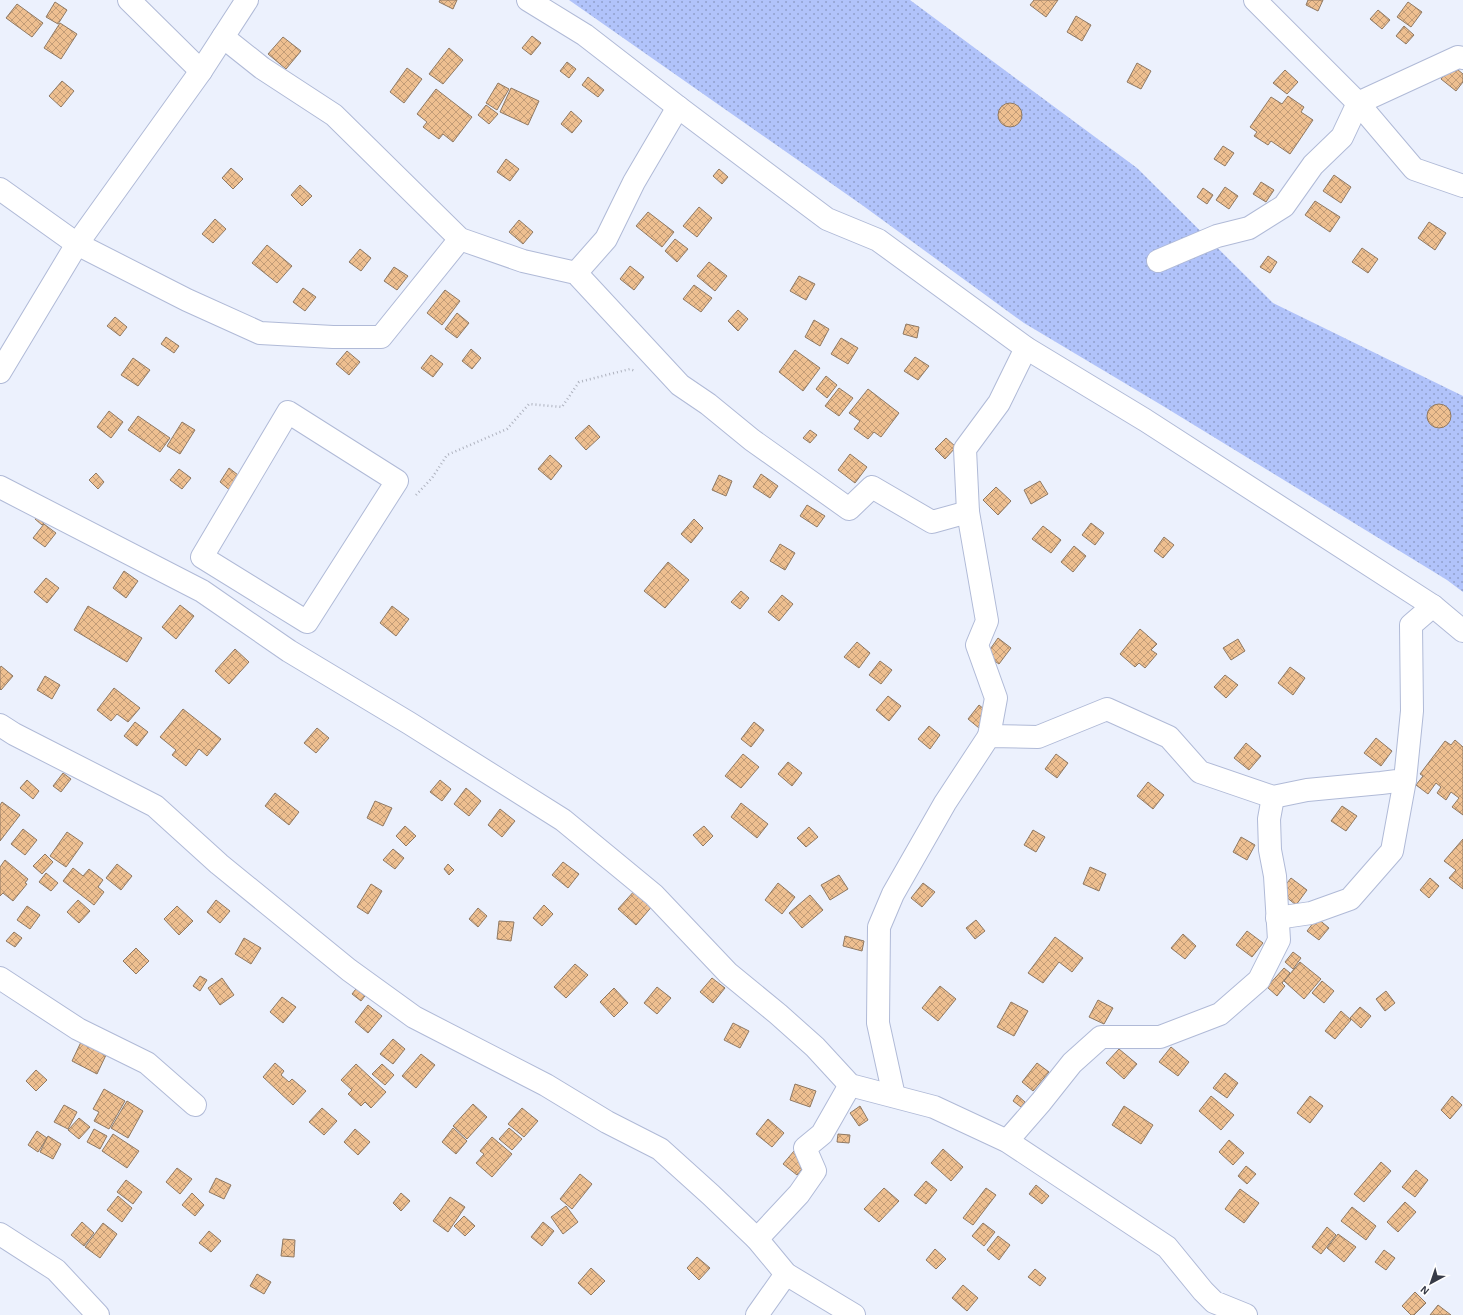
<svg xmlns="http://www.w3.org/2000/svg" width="1463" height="1315" viewBox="0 0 1463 1315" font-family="'Alegreya Sans',sans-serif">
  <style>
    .grass { fill: url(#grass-dots) }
    .building { fill: url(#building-cross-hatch); stroke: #8f7963 }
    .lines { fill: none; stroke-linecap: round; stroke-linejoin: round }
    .minor-casing { stroke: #b0bad7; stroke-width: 24 }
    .path { stroke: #aeb2be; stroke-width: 2.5; stroke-dasharray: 1 3; stroke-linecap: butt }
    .minor { stroke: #fff; stroke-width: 22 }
  </style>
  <defs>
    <pattern id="grass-dots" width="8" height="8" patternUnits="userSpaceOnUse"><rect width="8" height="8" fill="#b1c3fa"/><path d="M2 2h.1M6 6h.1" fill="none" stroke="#91a0cc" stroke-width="1.8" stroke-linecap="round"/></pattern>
    <pattern id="building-cross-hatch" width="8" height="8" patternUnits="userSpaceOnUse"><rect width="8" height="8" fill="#eebf90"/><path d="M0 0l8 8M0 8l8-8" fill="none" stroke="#c29c77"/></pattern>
  </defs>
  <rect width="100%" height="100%" fill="#ecf1fd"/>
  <!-- grass -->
  <path class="grass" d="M569 0H910L1137 168 1273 303 1463 396V592L1447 580 1163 406 1024 323 862 205Z"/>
  <!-- building -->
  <g class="building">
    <path d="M440 0H457L453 9 439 2Z"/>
    <path d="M1034 0H1058L1046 17 1030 5Z"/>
    <path d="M1308 0H1323L1318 11 1306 5Z"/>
    <path d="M55 2 67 10 58 24 46 17Z"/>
    <path d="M1408 2 1422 12 1411 27 1397 17Z"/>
    <path d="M17 4 43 23 32 37 6 18Z"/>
    <path d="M1378 10 1390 20 1382 29 1370 19Z"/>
    <path d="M1076 16 1091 25 1082 41 1067 32Z"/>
    <path d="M60 23 77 34 61 59 44 48Z"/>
    <path d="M1404 26 1414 35 1406 44 1396 36Z"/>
    <path d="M532 36 541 43 531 55 522 48Z"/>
    <path d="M283 37 301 51 286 69 268 54Z"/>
    <path d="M449 48 463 60 443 84 429 74Z"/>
    <path d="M567 62 576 69 569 78 560 71Z"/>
    <path d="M1137 63 1151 71 1141 89 1127 82Z"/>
    <path d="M1452 65 1463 74V82L1456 91 1441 79Z"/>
    <path d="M407 68 422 79 404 103 390 92Z"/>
    <path d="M1285 70 1298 82 1287 94 1273 83Z"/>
    <path d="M588 77 604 90 598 97 582 85Z"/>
    <path d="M62 81 74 91 61 107 49 96Z"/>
    <path d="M498 83 509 89 497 110 486 103Z"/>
    <path d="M511 88 539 101 528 125 500 112Z"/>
    <path d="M436 89 472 117 453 142 443 134 439 139 423 127 427 122 417 114Z"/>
    <path d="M1288 96 1304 107 1301 112 1313 120 1290 154 1271 141 1268 145 1254 136 1257 132 1250 127 1271 97 1282 104Z"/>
    <circle cx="1010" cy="115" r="12"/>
    <path d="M486 105 498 114 489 124 478 115Z"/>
    <path d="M571 111 582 121 572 133 561 124Z"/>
    <path d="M1223 146 1234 153 1225 166 1214 159Z"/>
    <path d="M506 159 519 169 510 181 497 172Z"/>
    <path d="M231 168 243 179 233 189 222 178Z"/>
    <path d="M719 169 728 177 722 184 713 176Z"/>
    <path d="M1334 175 1351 187 1341 203 1323 191Z"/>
    <path d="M1261 182 1274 190 1266 202 1253 194Z"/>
    <path d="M300 185 312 196 302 206 291 195Z"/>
    <path d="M1225 187 1238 196 1229 209 1216 200Z"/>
    <path d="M1203 188 1213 195 1207 204 1197 197Z"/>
    <path d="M1315 201 1340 217 1330 232 1305 215Z"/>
    <path d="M699 207 712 218 697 237 683 226Z"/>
    <path d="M648 212 674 232 662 247 636 226Z"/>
    <path d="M215 219 226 229 213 243 202 234Z"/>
    <path d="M519 220 533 232 523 244 509 232Z"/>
    <path d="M1429 222 1446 233 1435 250 1418 238Z"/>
    <path d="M675 239 688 249 677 262 665 251Z"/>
    <path d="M267 245 292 266 277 283 252 263Z"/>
    <path d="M1362 248 1378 259 1368 273 1352 262Z"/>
    <path d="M360 249 371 258 361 271 349 262Z"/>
    <path d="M1268 256 1277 262 1270 273 1260 267Z"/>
    <path d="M709 262 727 276 715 291 697 276Z"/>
    <path d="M630 266 644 277 634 290 620 279Z"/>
    <path d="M394 267 408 276 397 290 384 281Z"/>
    <path d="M799 276 815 284 806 300 790 291Z"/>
    <path d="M694 285 712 298 701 312 683 299Z"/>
    <path d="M303 288 316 297 305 311 293 302Z"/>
    <path d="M445 290 460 301 442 325 427 313Z"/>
    <path d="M738 310 748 319 738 331 728 321Z"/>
    <path d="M457 313 469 323 457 338 445 329Z"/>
    <path d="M115 317 127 327 120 336 107 326Z"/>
    <path d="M814 320 829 329 820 346 805 337Z"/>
    <path d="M906 324 919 327 917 338 903 334Z"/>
    <path d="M166 337 179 346 174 353 161 344Z"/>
    <path d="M841 338 858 348 848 364 831 354Z"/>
    <path d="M471 349 481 358 472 369 462 361Z"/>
    <path d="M795 350 820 368 803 391 779 372Z"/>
    <path d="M347 351 360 362 349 375 336 364Z"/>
    <path d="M431 355 443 364 433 377 421 368Z"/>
    <path d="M915 357 929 366 918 380 904 371Z"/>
    <path d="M133 358 150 370 138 386 121 375Z"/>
    <path d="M826 376 837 385 827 398 816 389Z"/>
    <path d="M839 388 853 398 839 416 825 406Z"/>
    <path d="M868 389 899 413 881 437 874 432 868 439 854 429 860 421 849 413Z"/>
    <circle cx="1439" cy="416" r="12"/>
    <path d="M109 411 123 422 111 438 97 427Z"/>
    <path d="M138 416 170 438 160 452 128 430Z"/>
    <path d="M182 422 195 430 180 454 167 446Z"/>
    <path d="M589 425 600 437 586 450 575 438Z"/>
    <path d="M810 430 817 435 810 443 803 438Z"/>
    <path d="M946 438 956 447 945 459 935 449Z"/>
    <path d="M850 454 867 467 855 483 838 470Z"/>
    <path d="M550 455 562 466 551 480 538 469Z"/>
    <path d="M229 468 242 478 232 492 220 482Z"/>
    <path d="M179 469 191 478 182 489 170 480Z"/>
    <path d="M96 473 104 482 98 489 89 480Z"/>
    <path d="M761 474 778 486 770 498 753 487Z"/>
    <path d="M719 475 732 481 726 496 712 490Z"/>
    <path d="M1040 481 1048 494 1031 504 1024 490Z"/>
    <path d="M996 487 1011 501 998 515 983 500Z"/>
    <path d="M807 505 825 516 817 527 800 516Z"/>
    <path d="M42 510 50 516 42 525 35 519Z"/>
    <path d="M694 519 703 528 691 543 681 534Z"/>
    <path d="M1091 523 1104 533 1095 545 1082 535Z"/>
    <path d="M44 524 56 533 45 547 33 538Z"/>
    <path d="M1043 526 1061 540 1051 553 1032 539Z"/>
    <path d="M1164 537 1174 545 1163 558 1154 551Z"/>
    <path d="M780 544 795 553 785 570 770 561Z"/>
    <path d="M1074 546 1086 556 1073 572 1061 562Z"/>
    <path d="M668 562 689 580 665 608 644 591Z"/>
    <path d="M124 571 138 581 126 598 113 588Z"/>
    <path d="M46 578 59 588 47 603 34 592Z"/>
    <path d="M741 591 749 598 740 609 731 602Z"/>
    <path d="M782 595 793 604 779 621 768 612Z"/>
    <path d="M180 605 194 616 176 639 162 627Z"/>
    <path d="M88 606 142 638 127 662 74 630Z"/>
    <path d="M392 606 409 619 396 636 380 623Z"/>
    <path d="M1140 629 1157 644 1151 650 1157 654 1145 668 1139 663 1135 667 1120 654Z"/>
    <path d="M998 638 1011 648 999 664 986 655Z"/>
    <path d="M1238 639 1245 651 1231 660 1223 648Z"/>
    <path d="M857 642 870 653 859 668 844 657Z"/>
    <path d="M235 649 249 662 229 684 215 671Z"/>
    <path d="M880 661 892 670 881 684 869 675Z"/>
    <path d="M1 666 13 676 1 690 0 689V668Z"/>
    <path d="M1290 667 1305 678 1293 695 1278 683Z"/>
    <path d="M1225 675 1238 685 1226 698 1214 687Z"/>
    <path d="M45 676 60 685 52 699 37 690Z"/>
    <path d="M114 688 140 708 128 722 117 714 111 721 97 710Z"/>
    <path d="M888 696 901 706 889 721 876 710Z"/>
    <path d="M979 705 990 714 979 728 968 719Z"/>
    <path d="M183 709 221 739 207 756 199 749 186 766 172 755 176 750 160 737Z"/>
    <path d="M135 722 148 732 137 746 124 736Z"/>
    <path d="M754 722 764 730 751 747 741 739Z"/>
    <path d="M929 726 940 735 930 749 918 739Z"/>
    <path d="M317 728 329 738 316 753 304 743Z"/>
    <path d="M1376 738 1392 751 1381 766 1364 753Z"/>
    <path d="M1455 740 1463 747V815L1452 807 1459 798 1451 792 1446 800 1437 793 1441 787 1436 783 1428 794 1416 785 1423 776 1420 774 1445 741 1451 745Z"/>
    <path d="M1246 743 1261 756 1249 770 1234 758Z"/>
    <path d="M743 754 759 767 741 788 725 776Z"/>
    <path d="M1056 754 1068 763 1057 778 1045 769Z"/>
    <path d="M788 762 802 773 792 786 778 774Z"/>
    <path d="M63 773 71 779 61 792 53 786Z"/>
    <path d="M27 780 39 791 33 799 20 788Z"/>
    <path d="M440 780 451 789 442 801 430 792Z"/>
    <path d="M1148 782 1164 795 1153 809 1137 796Z"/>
    <path d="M466 788 481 801 469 816 454 804Z"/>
    <path d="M275 793 299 812 289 825 265 806Z"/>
    <path d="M375 801 392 808 383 826 367 818Z"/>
    <path d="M2 802 20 815 0 841V805Z"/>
    <path d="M741 803 768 824 757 838 731 817Z"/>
    <path d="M1342 806 1357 816 1346 831 1331 821Z"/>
    <path d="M500 809 515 821 502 837 488 825Z"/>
    <path d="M405 826 416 836 406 846 396 836Z"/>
    <path d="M704 826 713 836 703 846 693 835Z"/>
    <path d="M809 827 818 837 806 847 797 838Z"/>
    <path d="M23 829 37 840 25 855 11 844Z"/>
    <path d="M1033 830 1045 837 1036 852 1024 845Z"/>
    <path d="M67 832 83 843 66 867 50 856Z"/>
    <path d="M1241 837 1255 845 1247 860 1233 852Z"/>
    <path d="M1463 839V889L1449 878 1456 870 1444 861Z"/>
    <path d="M393 849 404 858 395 869 383 860Z"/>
    <path d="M45 854 53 862 42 874 33 866Z"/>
    <path d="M5 860 28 879 25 883 27 884 13 901 3 893 0 896V867Z"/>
    <path d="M563 862 579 874 568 888 552 875Z"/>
    <path d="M117 864 132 876 121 890 106 878Z"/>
    <path d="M448 864 454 870 449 875 444 869Z"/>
    <path d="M1090 867 1106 874 1099 891 1083 884Z"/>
    <path d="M73 868 83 876 89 869 103 880 98 887 104 892 94 905 63 881Z"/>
    <path d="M46 873 58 883 51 891 39 882Z"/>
    <path d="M839 875 848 889 830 900 821 885Z"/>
    <path d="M1291 878 1307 890 1296 905 1280 892Z"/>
    <path d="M1430 878 1439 886 1429 898 1420 890Z"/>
    <path d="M778 883 795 897 782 914 765 900Z"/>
    <path d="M923 883 935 892 922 907 911 898Z"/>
    <path d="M371 884 382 891 368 914 357 907Z"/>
    <path d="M636 889 654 904 636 925 618 909Z"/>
    <path d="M810 895 823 910 802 928 789 913Z"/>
    <path d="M78 900 90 911 79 923 67 912Z"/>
    <path d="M216 900 230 911 220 923 207 912Z"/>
    <path d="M544 905 553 914 542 926 533 918Z"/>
    <path d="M27 906 40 915 30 929 17 920Z"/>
    <path d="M177 906 193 921 179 935 164 919Z"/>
    <path d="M478 908 487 916 478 927 469 919Z"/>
    <path d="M1317 918 1329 928 1319 940 1307 931Z"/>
    <path d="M976 920 985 931 975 939 966 928Z"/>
    <path d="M499 921 514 922 511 941 497 939Z"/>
    <path d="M1247 931 1263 943 1252 957 1236 945Z"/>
    <path d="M14 932 22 938 15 947 6 941Z"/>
    <path d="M1183 934 1196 946 1185 959 1171 948Z"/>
    <path d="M845 936 864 941 862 951 843 946Z"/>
    <path d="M1055 937 1083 958 1072 972 1059 962 1043 983 1028 973Z"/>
    <path d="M244 938 261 948 251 964 235 954Z"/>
    <path d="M136 948 149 961 136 974 123 961Z"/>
    <path d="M1293 952 1301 958 1293 969 1285 962Z"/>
    <path d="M1300 962 1321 979 1304 999 1284 981Z"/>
    <path d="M575 964 588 975 566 998 554 987Z"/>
    <path d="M1284 968 1290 973 1282 983 1285 986 1277 996 1267 987Z"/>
    <path d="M200 976 207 980 200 991 193 986Z"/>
    <path d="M222 978 234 995 220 1005 208 988Z"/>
    <path d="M712 978 725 988 713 1003 700 992Z"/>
    <path d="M1322 981 1334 991 1324 1003 1312 993Z"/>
    <path d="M359 985 368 992 361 1001 352 994Z"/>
    <path d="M940 986 956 999 938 1021 922 1008Z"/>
    <path d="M657 987 671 998 657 1014 644 1003Z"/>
    <path d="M614 988 628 1003 614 1017 600 1002Z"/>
    <path d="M1386 991 1395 1003 1385 1011 1376 999Z"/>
    <path d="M282 997 296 1007 283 1023 270 1012Z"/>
    <path d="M1098 1000 1113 1008 1104 1024 1089 1017Z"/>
    <path d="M1011 1002 1028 1011 1014 1036 997 1027Z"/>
    <path d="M368 1005 382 1016 368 1033 355 1022Z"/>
    <path d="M1360 1007 1371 1016 1361 1028 1350 1018Z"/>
    <path d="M1341 1011 1351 1020 1335 1039 1325 1031Z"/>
    <path d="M733 1023 749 1031 740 1048 724 1040Z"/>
    <path d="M393 1039 405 1049 393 1064 380 1054Z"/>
    <path d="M81 1042 106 1055 97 1074 72 1061Z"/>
    <path d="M1171 1047 1189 1062 1178 1076 1159 1062Z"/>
    <path d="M1119 1049 1137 1064 1124 1079 1106 1063Z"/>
    <path d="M421 1054 435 1065 416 1088 402 1076Z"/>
    <path d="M275 1063 284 1071 281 1075 289 1082 292 1079 306 1091 293 1105 263 1077Z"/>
    <path d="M1037 1063 1049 1072 1033 1091 1022 1082Z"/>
    <path d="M356 1064 386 1092 371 1108 365 1102 361 1106 348 1094 352 1090 341 1080Z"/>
    <path d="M382 1064 394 1075 385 1085 372 1074Z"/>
    <path d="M36 1070 47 1080 36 1091 26 1081Z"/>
    <path d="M1225 1073 1238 1083 1227 1098 1213 1088Z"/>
    <path d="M795 1084 816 1091 810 1107 790 1100Z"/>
    <path d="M104 1089 125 1101 109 1129 94 1121 99 1112 93 1109Z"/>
    <path d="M1017 1095 1025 1102 1021 1107 1013 1101Z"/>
    <path d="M1211 1096 1234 1115 1221 1130 1199 1111Z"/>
    <path d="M1310 1096 1323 1106 1310 1123 1297 1113Z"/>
    <path d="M1452 1096 1462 1105 1450 1119 1441 1110Z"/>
    <path d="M127 1101 143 1111 128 1138 111 1128Z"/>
    <path d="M473 1104 487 1117 467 1139 453 1126Z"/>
    <path d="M64 1105 77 1112 68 1129 54 1122Z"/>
    <path d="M860 1106 868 1120 859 1126 850 1113Z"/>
    <path d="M1124 1106 1153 1125 1141 1144 1112 1125Z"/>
    <path d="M322 1108 337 1121 324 1135 309 1122Z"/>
    <path d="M522 1108 538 1121 524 1137 508 1124Z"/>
    <path d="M79 1118 90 1127 79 1139 68 1130Z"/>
    <path d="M768 1119 784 1133 772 1147 756 1134Z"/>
    <path d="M453 1128 467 1141 456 1154 442 1142Z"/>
    <path d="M509 1128 522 1139 512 1150 499 1139Z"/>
    <path d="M94 1129 107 1136 100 1149 87 1142Z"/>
    <path d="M355 1129 370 1142 358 1155 344 1142Z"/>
    <path d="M37 1131 47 1138 38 1152 28 1145Z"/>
    <path d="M113 1134 139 1151 127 1168 102 1151Z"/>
    <path d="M838 1134 850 1135 849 1143 837 1142Z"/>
    <path d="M48 1136 61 1144 53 1159 40 1152Z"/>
    <path d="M492 1137 512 1154 492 1177 476 1163 484 1154 480 1151Z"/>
    <path d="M1229 1140 1244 1153 1233 1165 1219 1152Z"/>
    <path d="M943 1149 963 1167 951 1181 931 1163Z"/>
    <path d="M794 1151 808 1162 797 1175 783 1164Z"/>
    <path d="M1381 1162 1391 1171 1364 1202 1354 1194Z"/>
    <path d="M1246 1166 1256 1174 1247 1184 1238 1176Z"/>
    <path d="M177 1168 192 1179 180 1194 166 1182Z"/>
    <path d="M1416 1170 1428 1180 1415 1197 1402 1187Z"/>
    <path d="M580 1174 592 1184 572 1209 560 1199Z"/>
    <path d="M216 1178 231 1185 224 1199 209 1192Z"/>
    <path d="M126 1180 142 1192 133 1204 117 1192Z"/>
    <path d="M926 1181 937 1190 926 1204 914 1195Z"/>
    <path d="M1036 1185 1049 1196 1042 1204 1029 1194Z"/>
    <path d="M884 1188 899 1201 879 1222 864 1209Z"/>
    <path d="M986 1188 996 1195 973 1225 963 1218Z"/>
    <path d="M1240 1189 1259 1203 1244 1223 1225 1209Z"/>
    <path d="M192 1193 204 1205 195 1216 182 1205Z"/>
    <path d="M401 1193 410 1201 401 1211 393 1203Z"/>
    <path d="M118 1196 132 1208 122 1222 107 1210Z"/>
    <path d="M450 1197 465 1207 448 1232 433 1221Z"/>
    <path d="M1405 1202 1416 1212 1398 1232 1387 1222Z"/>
    <path d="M566 1206 578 1222 563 1234 551 1217Z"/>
    <path d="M1352 1207 1376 1226 1366 1240 1341 1221Z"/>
    <path d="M464 1216 475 1226 465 1236 454 1226Z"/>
    <path d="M82 1222 94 1233 84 1246 71 1235Z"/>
    <path d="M543 1222 554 1231 542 1246 531 1237Z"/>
    <path d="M103 1223 117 1234 100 1258 85 1247Z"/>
    <path d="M983 1223 995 1232 984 1246 972 1236Z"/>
    <path d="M1327 1227 1336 1235 1321 1254 1312 1247Z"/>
    <path d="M209 1231 221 1241 211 1252 199 1243Z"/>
    <path d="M1338 1234 1356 1247 1344 1262 1327 1248Z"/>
    <path d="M998 1236 1010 1245 999 1260 987 1250Z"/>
    <path d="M283 1239 295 1240 294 1257 281 1256Z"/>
    <path d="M935 1249 946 1259 936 1269 926 1260Z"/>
    <path d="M1384 1250 1395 1258 1386 1270 1375 1262Z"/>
    <path d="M697 1257 710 1268 699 1280 687 1268Z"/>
    <path d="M591 1268 605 1281 591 1295 578 1283Z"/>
    <path d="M1035 1269 1046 1278 1040 1286 1028 1277Z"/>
    <path d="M257 1274 271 1282 264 1294 250 1286Z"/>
    <path d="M963 1285 978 1298 967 1311 952 1298Z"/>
    <path d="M1415 1292 1426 1303 1414 1315H1411L1402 1306Z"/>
    <path d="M1438 1305 1451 1315H1430Z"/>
  </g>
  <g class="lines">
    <!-- minor casing -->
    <g class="minor-casing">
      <g id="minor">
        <path d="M129 0 201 71"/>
        <path d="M528 0 585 35 678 107 827 219 878 240 1026 348 1145 420 1433 606 1463 631"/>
        <path d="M1255 0 1358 103 1414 169 1463 186"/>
        <path d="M223 37 262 68 334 115 460 239 523 261 576 273 680 385 708 404 752 440 849 509 872 487 932 522 968 512"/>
        <path d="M0 189 77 244 187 300 260 333 333 337H381L460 239"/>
        <path d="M1158 261 1217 236 1249 228 1284 206 1313 165 1342 137 1358 103 1458 57 1463 58"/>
        <path d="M576 273 606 239 634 182 678 107"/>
        <path d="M0 372 77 244 201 71 247 0"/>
        <path d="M288 412 397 481 307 622 202 557Z"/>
        <path d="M0 487 202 591 289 651 409 723 563 820 654 895 728 973 778 1014 815 1047 850 1085 934 1107 1007 1141 1167 1247 1203 1291 1214 1302 1246 1315"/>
        <path d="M0 725 14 734 155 806 219 864 349 970 414 1017 546 1085 607 1122 660 1149 711 1195 757 1239 786 1274 854 1315"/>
        <path d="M989 736 996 698 977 645 987 621 968 512 965 449 999 403 1026 348"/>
        <path d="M1277 918 1311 913 1350 899 1392 851 1405 780"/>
        <path d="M0 978 78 1029 147 1063 195 1105"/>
        <path d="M894 1096 878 1023 879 927 893 894 945 803 989 736 1038 737 1107 709 1169 737 1200 772 1273 797 1307 790 1381 783 1405 780 1412 711 1411 625 1433 606"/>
        <path d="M1007 1141 1041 1102 1072 1063 1101 1037H1160L1220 1014 1259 980 1279 940 1275 876 1270 850 1269 819 1273 797"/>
        <path d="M0 1234 56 1270 98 1315"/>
        <path d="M757 1239 799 1194 815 1171 805 1148 822 1134 850 1085"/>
        <path d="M757 1315 786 1274"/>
      </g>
    </g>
    <!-- path -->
    <path class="path" d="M416 495 432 478 447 455 507 429 529 404 562 407 579 382 630 369 635 371"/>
    <!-- minor -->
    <use href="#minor" class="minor"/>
  </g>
  <!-- north arrow -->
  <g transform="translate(1431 1283) rotate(220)" stroke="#ffffff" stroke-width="3" paint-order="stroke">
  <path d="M0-3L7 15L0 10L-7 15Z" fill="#373b47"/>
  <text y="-6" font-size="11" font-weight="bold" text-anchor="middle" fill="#373b47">N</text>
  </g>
</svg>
